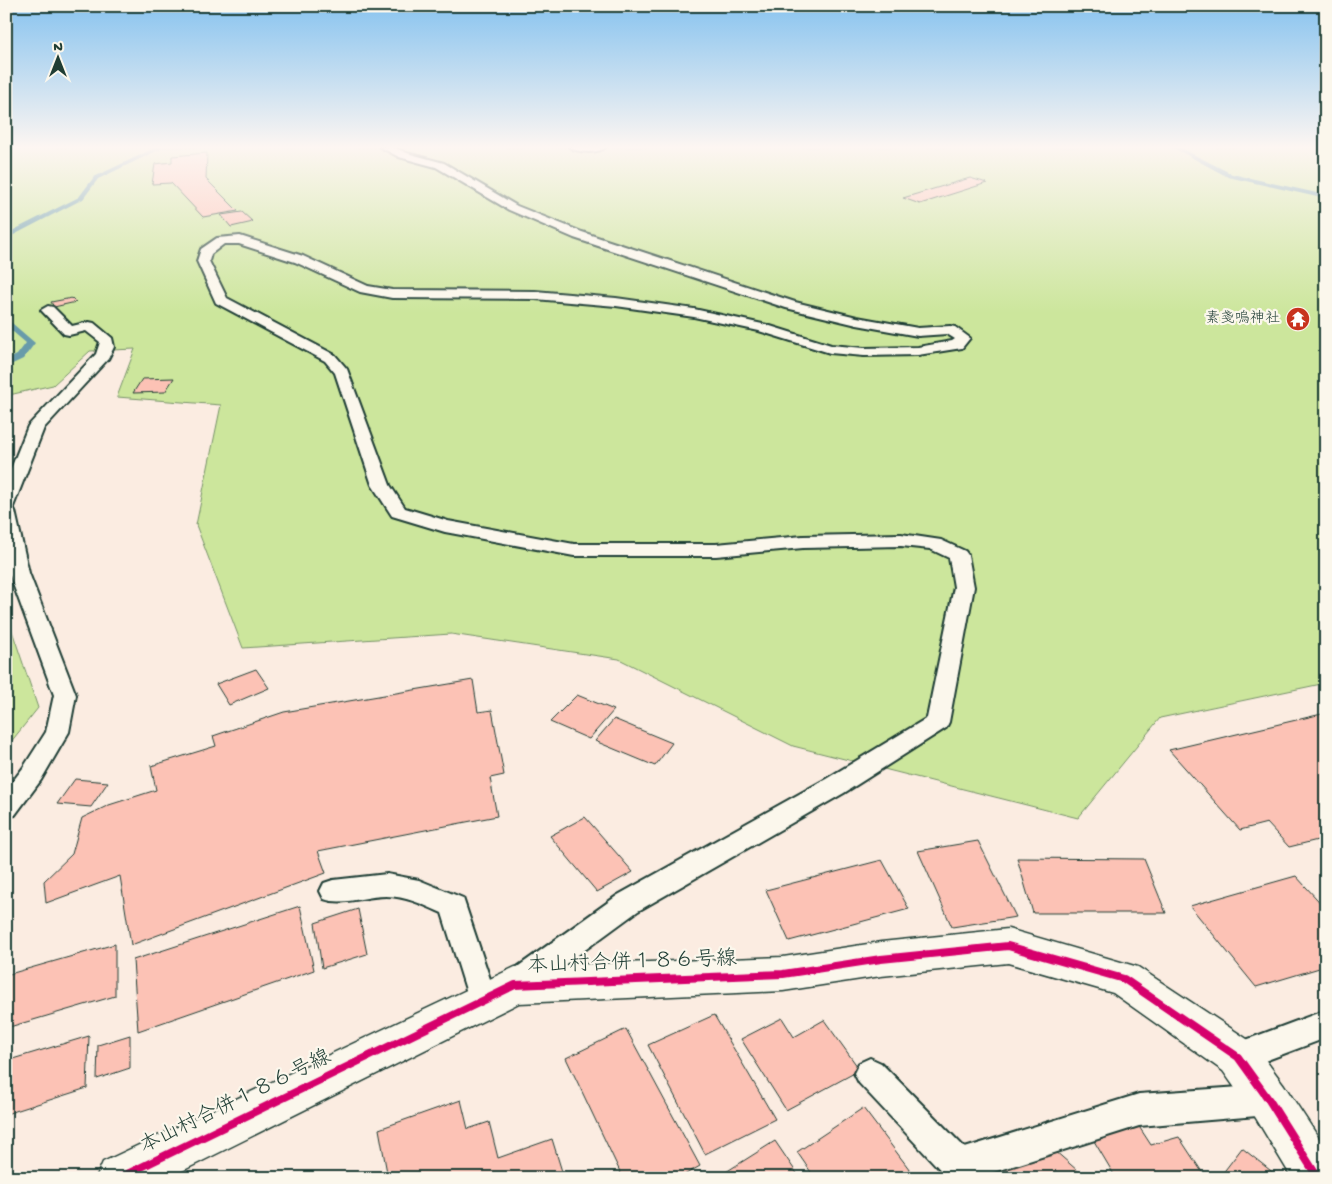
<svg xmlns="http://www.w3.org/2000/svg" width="1332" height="1184" viewBox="0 0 1332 1184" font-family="'Gochi Hand','Klee One',sans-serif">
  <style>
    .green { fill: #cce69c; stroke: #769268 }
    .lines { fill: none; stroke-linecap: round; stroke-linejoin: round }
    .stream { fill: #679baa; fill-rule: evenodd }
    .building { fill: #fcc2b5; stroke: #1f3d34 }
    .service-casing { stroke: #1f3d34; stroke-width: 4 }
    .minor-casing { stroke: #1f3d34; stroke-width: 3 }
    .service { fill: #fbf7ec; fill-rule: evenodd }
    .minor { fill: #fbf7ec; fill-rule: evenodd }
    .cycleway-casing { stroke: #fbf7ec; stroke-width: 11 }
    .cycleway { stroke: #d6006c; stroke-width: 8 }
    .labels { text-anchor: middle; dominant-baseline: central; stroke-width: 4.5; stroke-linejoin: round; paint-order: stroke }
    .far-poi-label { font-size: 15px; fill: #1f3d34; stroke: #fbf7ec; text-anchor: end }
    .near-street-label { font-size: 21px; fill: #1f3d34; stroke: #fbf7ec }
  </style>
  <rect width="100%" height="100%" fill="#fbece1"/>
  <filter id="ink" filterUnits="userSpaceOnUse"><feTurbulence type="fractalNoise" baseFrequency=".02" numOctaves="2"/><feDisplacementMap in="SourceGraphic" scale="10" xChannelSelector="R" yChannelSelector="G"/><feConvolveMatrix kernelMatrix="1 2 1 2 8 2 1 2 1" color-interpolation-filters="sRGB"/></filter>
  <g filter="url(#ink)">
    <!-- green -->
    <g class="green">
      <path d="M6 147H1326V683L1160 718 1078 818 793 746 619 659 451 634 243 648 196 525 221 405 117 397 135 349 90 351 53 385 9 395 6 402Z"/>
      <path d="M6 613 38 708 6 748Z"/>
    </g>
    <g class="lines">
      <!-- stream -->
      <g class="stream">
        <path d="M157 147H165L98 179 83 199 6 239V234L79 197 94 177Z"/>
        <path d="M1172 147H1179L1232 174 1326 195V199L1228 177Z"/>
        <path d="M6 318 35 343 23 359 6 367V360L17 355 26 343 6 326Z"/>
      </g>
    </g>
    <!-- building -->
    <g class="building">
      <path d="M207 153 206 179 238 211 203 217 171 183 152 184 155 164 172 162V156Z"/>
      <path d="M970 178 987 183 920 204 903 198Z"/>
      <path d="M242 212 253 222 231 227 221 215Z"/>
      <path d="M72 298 76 302 54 307 51 302Z"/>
      <path d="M1295 315 1308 320 1301 323 1287 318Z"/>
      <path d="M174 378 165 392 133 393 142 379Z"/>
      <path d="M256 669 269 688 229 705 216 684Z"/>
      <path d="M473 680 478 712 492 710 504 775 490 778 497 816 318 851 326 873 131 945 120 876 46 903 44 881 72 854 82 818 109 805 156 790 151 766 216 746 213 736 284 712Z"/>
      <path d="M577 695 614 710 589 739 550 722Z"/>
      <path d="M1326 713V838L1289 847 1267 823 1240 830 1169 750Z"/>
      <path d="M614 719 672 743 655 766 595 741Z"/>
      <path d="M75 779 108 782 91 807 57 804Z"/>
      <path d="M585 817 633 872 597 892 550 836Z"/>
      <path d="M978 841 1016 917 952 927 918 851Z"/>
      <path d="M1017 858 1144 859 1166 913H1033Z"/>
      <path d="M882 860 909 909 789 941 766 890Z"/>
      <path d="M1296 876 1326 909V966L1256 987 1190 906Z"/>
      <path d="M300 906 314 970 138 1031 133 960Z"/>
      <path d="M358 909 367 954 322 968 315 923Z"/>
      <path d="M115 944V996L6 1028V975Z"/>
      <path d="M714 1015 775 1119 705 1154 648 1045Z"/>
      <path d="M782 1018 794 1037 824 1020 860 1070 786 1110 741 1039Z"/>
      <path d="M626 1029 700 1166 679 1178H623L566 1058Z"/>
      <path d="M130 1035V1068L97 1079 98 1045Z"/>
      <path d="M89 1036 87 1088 6 1114V1061Z"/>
      <path d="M461 1100 468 1129 489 1122 498 1158 552 1139 564 1178H388L379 1129Z"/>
      <path d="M863 1108 916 1178H815L797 1152Z"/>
      <path d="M1138 1125 1151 1145 1179 1137 1204 1175 1197 1178H1116L1094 1141Z"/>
      <path d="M775 1141 800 1178H719L718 1177Z"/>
      <path d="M1242 1148 1280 1178H1219Z"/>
      <path d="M1054 1150 1086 1178H972Z"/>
    </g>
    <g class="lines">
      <!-- service casing -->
      <g class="service-casing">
        <g id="service">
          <path d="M380 147H393L407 153 444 163 517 206 582 232 795 302 857 317 918 328 950 326 955 327 970 338 962 348 918 355 864 356 830 353 759 331 694 317 616 306 535 299 392 298 360 292 295 262 239 244H224L211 254 209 261 227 298 335 355 347 369 390 485 405 508 448 521 574 544H716L803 536 901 534 941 540 965 551 968 555 974 587 949 722 946 728 844 793 638 911 529 991 519 995 509 991 505 982 509 973 618 895 826 779 927 718 954 587 949 558 930 549 901 546 803 548 716 556H574L445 532 392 516 372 485 335 373 325 361 216 303 197 261 201 249 217 238 240 236 303 256 368 286 392 290 535 291 616 298 694 309 767 325 831 345 864 348 918 347 952 341 955 339 947 334 918 336 857 325 786 308 574 238 509 210 436 167 399 157Z"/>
          <path d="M569 147H606C598 154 577 153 569 147Z"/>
          <path d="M48 306 53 307 72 326 89 322 94 323 112 338 114 347 108 359 44 428 13 507 15 511 29 573 76 695 69 732 41 780 15 815 6 818V790L23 768 46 732 54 695 9 573 6 558V481L28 426 96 354 100 342 86 331 69 335 64 334 41 310Z"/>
          <path d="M387 874 419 880 463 898 497 1000 492 1009 482 1013 472 1009 442 913C424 905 405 896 386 896 365 896 343 906 324 899L320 891 324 883 333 880Z"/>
          <path d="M1326 1010V1038L1238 1071 1227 1067 1223 1057 1227 1047Z"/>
          <path d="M870 1058 881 1063 965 1148 1139 1094 1269 1085 1280 1089 1285 1100 1280 1111 1269 1115 1139 1126 975 1178H948L859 1083 854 1073 859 1063Z"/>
        </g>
      </g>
      <!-- minor casing -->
      <g class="minor-casing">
        <path id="minor" d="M1008 929 1138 967 1253 1043 1284 1085 1326 1149V1178H1292L1254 1115 1223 1071 1113 993 1008 963 881 976 783 991 519 1003 168 1178H96L103 1162 515 967 783 957 881 942Z"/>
      </g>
      <!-- service -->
      <use href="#service" class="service"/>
      <!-- minor -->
      <use href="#minor" class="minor"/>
      <!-- cycleway casing -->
      <g class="cycleway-casing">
        <path id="cycleway" d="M119 1178 515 985 783 974 881 959 1008 946 1124 979 1238 1057 1269 1100 1318 1178"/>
      </g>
      <!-- cycleway -->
      <use href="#cycleway" class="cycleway"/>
    </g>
  </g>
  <!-- sky -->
  <linearGradient id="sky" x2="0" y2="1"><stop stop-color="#87c3ef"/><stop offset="0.47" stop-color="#fdf6f2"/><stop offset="1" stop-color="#fdf6f2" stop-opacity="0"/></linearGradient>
  <rect width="1332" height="313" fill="url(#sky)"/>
  <!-- icons -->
  <defs>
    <g id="temple-disc" transform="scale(1.25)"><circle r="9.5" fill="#c8321e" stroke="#fbf7ec"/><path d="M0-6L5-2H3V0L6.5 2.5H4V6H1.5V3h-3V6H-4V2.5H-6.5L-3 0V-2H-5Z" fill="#fff"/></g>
  </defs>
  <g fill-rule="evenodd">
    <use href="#temple-disc" x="1298" y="319"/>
  </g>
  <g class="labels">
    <!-- far-poi labels -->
    <g class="far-poi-label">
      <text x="1280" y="319">素戔嗚神社</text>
    </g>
    <!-- near-street labels -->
    <g class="near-street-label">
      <text transform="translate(632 964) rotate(-2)">本山村合併１８６号線</text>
      <text transform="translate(236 1103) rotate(-26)">本山村合併１８６号線</text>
    </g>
  </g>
  <!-- margin -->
  <rect width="1332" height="1184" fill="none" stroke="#fbf7ec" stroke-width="25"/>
  <rect x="12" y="12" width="1307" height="1159" fill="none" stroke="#1f3d34" stroke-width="2" filter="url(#ink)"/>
  <!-- north arrow -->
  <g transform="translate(58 58)" stroke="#fbf7ec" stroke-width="4" paint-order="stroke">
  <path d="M0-4L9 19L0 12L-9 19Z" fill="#1f3d34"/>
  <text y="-8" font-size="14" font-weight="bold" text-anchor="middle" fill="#1f3d34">N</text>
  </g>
</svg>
